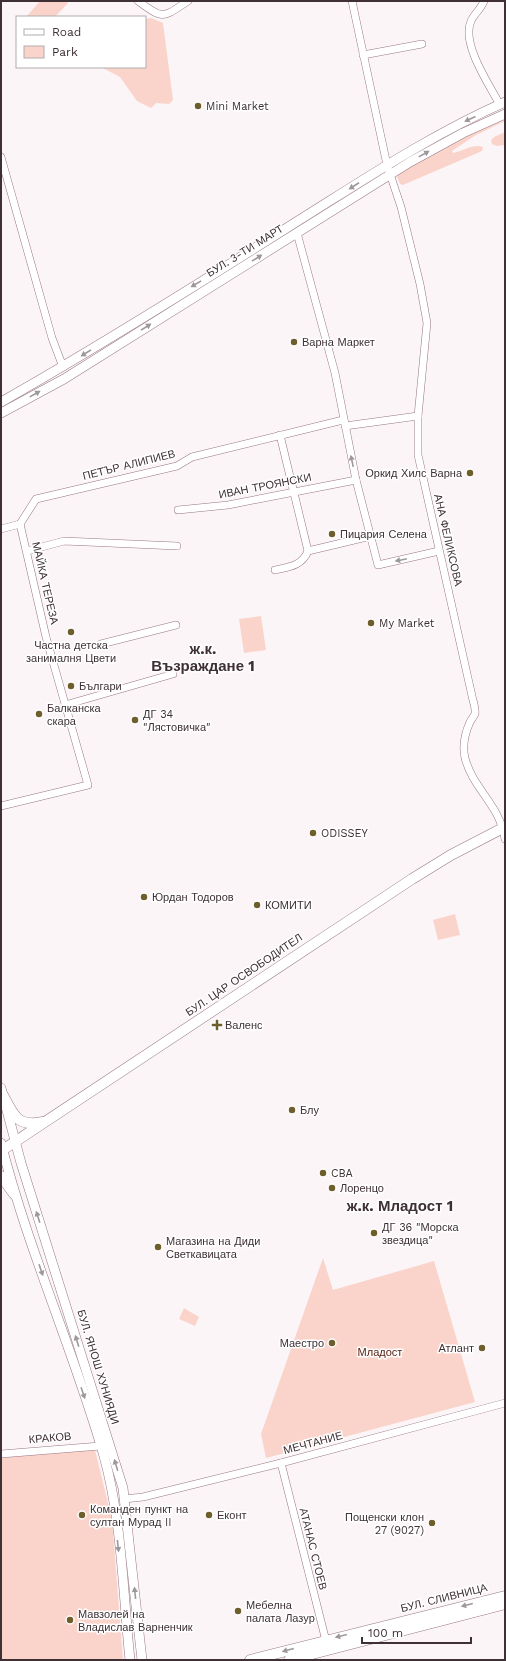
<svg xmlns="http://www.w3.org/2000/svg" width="506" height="1661" viewBox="0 0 506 1661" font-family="'Work Sans',sans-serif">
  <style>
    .green { fill: #fad4ca }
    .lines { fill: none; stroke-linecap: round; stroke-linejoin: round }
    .minor-casing { stroke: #977784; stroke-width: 8 }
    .tertiary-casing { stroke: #977784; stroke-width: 10 }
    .secondary-casing { stroke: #977784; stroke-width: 11 }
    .minor { stroke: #fff; stroke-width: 7 }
    .tertiary { stroke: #fff; stroke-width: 9 }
    .secondary { stroke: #fff; stroke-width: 10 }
    .oneway { fill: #9e989a }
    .poi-dot { fill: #6d5e2b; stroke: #fff; stroke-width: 1.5 }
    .labels { text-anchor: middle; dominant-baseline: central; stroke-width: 3; stroke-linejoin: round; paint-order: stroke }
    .poi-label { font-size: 11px; fill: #3e3035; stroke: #fff; text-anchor: start }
    .street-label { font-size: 11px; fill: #3e3035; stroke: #fff }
    .park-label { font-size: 11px; fill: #55190c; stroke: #fff }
    .district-label { font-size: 15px; font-weight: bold; fill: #3e3035; stroke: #fff }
  </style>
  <rect width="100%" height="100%" fill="#fcf5f8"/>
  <!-- green -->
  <g class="green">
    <path d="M40 1H66L68 3 55 17H28L27 16Z"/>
    <path d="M151 18 163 23 173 100 169 104 156 103 151 108 137 101 120 77 101 67H145V19Z"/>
    <path d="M505 116V121L476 135 452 151 453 153C463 151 473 143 483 147L482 151 403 185 400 184 397 177 399 173 437 151Z"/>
    <path d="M505 132V145L497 146 492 144 491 140 494 137Z"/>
    <path d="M261 616 266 650 244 653 239 619Z"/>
    <path d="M455 914 460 935 438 940 433 920Z"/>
    <path d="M323 1258 333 1290 434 1261 475 1402 266 1458 261 1434Z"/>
    <path d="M184 1308 199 1317 195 1326 179 1319Z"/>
    <path d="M95 1450 112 1519 123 1660H1V1457Z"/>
  </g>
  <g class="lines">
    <!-- minor casing -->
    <g class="minor-casing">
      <g id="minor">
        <path d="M138 1C164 20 162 18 188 1"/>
        <path d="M352 1 387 165 401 207 420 284 427 323 418 416V455L472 696C473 701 476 709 475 714 474 716 471 720 470 722 465 733 462 745 465 758 473 789 500 805 505 839"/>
        <path d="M484 1C481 9 474 14 471 21 461 44 489 84 500 105"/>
        <path d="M363 55 422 44"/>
        <path d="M1 157 52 338 63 367"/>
        <path d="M297 233 335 373 356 480 378 565 439 551"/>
        <path d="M345 426 418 416"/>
        <path d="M178 510 228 505 356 480"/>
        <path d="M1 529 20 524 36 499 177 466 192 457 343 420"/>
        <path d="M27 551 64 541 177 546"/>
        <path d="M308 551 371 536"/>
        <path d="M275 570C289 567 302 566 308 551L280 435"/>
        <path d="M101 644 176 625"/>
        <path d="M65 705 173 674"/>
        <path d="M1 806 88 785 46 637 20 524"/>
        <path d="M1 1454 100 1446"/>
        <path d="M281 1463 327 1645"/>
        <path d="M124 1499 143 1497 281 1463 505 1403"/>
      </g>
    </g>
    <!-- tertiary casing -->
    <g class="tertiary-casing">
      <g id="tertiary">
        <path d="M1 402C100 346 197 285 293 224 362 181 430 135 505 102"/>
        <path d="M1 413 64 379 410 162 463 133 505 114"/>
        <path d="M1 1088 21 1163 123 1488 142 1660"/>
        <path d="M1 1143C28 1250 74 1351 104 1456 122 1521 123 1593 130 1660"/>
      </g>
    </g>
    <!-- secondary casing -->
    <g class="secondary-casing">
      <g id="secondary">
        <path d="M3 1095C14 1116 17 1127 43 1122"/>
        <path d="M1 1151 412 879 451 855 505 827"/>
        <path d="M1 1176 14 1194"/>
        <path d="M250 1660 505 1596"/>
        <path d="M289 1660 505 1604"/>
      </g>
    </g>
    <!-- minor -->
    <use href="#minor" class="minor"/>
    <!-- tertiary -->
    <use href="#tertiary" class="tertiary"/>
    <!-- secondary -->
    <use href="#secondary" class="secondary"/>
  </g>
  <!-- one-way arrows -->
  <defs><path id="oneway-solid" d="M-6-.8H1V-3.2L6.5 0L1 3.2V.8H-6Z"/></defs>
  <g class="oneway">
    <use href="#oneway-solid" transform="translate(470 119) rotate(155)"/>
    <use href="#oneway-solid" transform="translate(424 154) rotate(-29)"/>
    <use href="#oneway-solid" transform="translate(354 186) rotate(147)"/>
    <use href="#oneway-solid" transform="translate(257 258) rotate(-32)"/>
    <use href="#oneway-solid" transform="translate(196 284) rotate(149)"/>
    <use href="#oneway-solid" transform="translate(146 327) rotate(-32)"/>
    <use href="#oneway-solid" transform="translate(86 353) rotate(148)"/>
    <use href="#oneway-solid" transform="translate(35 394) rotate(-29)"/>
    <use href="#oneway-solid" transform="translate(352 461) rotate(-102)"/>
    <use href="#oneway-solid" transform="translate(401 560) rotate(168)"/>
    <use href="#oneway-solid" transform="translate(38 1217) rotate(-108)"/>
    <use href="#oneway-solid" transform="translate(41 1270) rotate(71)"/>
    <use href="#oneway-solid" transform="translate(77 1341) rotate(-107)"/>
    <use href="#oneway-solid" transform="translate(83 1393) rotate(71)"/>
    <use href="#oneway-solid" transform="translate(116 1465) rotate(-107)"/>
    <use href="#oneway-solid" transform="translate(118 1546) rotate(84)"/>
    <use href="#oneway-solid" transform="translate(135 1593) rotate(-96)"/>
    <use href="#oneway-solid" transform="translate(467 1605) rotate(166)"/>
    <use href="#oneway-solid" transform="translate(341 1636) rotate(166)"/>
    <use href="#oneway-solid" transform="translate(288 1650) rotate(165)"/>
  </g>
  <!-- markers -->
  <g class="poi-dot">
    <circle cx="198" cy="106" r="4"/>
    <circle cx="294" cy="342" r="4"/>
    <circle cx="470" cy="473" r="4"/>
    <circle cx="332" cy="534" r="4"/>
    <circle cx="371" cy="623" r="4"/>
    <circle cx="71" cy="632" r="4"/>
    <circle cx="71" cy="686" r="4"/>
    <circle cx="39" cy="714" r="4"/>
    <circle cx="135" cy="720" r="4"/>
    <circle cx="313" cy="833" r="4"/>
    <circle cx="144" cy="897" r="4"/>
    <circle cx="257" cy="905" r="4"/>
    <path d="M215 1019h4v4h4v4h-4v4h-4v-4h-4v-4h4z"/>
    <circle cx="292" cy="1110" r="4"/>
    <circle cx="323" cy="1173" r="4"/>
    <circle cx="332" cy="1188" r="4"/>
    <circle cx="374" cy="1233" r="4"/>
    <circle cx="158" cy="1247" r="4"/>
    <circle cx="332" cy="1343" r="4"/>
    <circle cx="482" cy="1348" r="4"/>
    <circle cx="82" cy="1515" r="4"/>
    <circle cx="209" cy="1515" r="4"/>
    <circle cx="432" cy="1523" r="4"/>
    <circle cx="238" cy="1611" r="4"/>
    <circle cx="70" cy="1620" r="4"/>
  </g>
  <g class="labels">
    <!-- poi labels -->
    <g class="poi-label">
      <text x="206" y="106">Mini Market</text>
      <text x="302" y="342">Варна Маркет</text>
      <text x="462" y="473" text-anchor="end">Оркид Хилс Варна</text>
      <text x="340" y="534">Пицария Селена</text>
      <text x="379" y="623">My Market</text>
      <text x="71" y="645" text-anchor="middle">Частна детска<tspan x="71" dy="13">занималня Цвети</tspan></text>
      <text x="79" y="686">Българи</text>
      <text x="47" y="708">Балканска<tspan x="47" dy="13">скара</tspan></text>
      <text x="143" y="714">ДГ 34<tspan x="143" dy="13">"Лястовичка"</tspan></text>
      <text x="321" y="833">ODISSEY</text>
      <text x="152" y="897">Юрдан Тодоров</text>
      <text x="265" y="905">КОМИТИ</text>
      <text x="225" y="1025">Валенс</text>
      <text x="300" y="1110">Блу</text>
      <text x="331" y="1173">CBA</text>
      <text x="340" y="1188">Лоренцо</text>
      <text x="382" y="1227">ДГ 36 "Морска<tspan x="382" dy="13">звездица"</tspan></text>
      <text x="166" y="1241">Магазина на Диди<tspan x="166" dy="13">Светкавицата</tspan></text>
      <text x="324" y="1343" text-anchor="end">Маестро</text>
      <text x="474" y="1348" text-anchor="end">Атлант</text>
      <text x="90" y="1509">Команден пункт на<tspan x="90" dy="13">султан Мурад II</tspan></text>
      <text x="217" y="1515">Еконт</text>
      <text x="424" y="1517" text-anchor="end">Пощенски клон<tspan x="424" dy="13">27 (9027)</tspan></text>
      <text x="246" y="1605">Мебелна<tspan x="246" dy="13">палата Лазур</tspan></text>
      <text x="78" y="1614">Мавзолей на<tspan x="78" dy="13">Владислав Варненчик</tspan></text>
    </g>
    <!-- street labels -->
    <g class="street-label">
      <text transform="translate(245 251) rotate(-32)">БУЛ. 3-ТИ МАРТ</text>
      <text transform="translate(129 465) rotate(-14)">ПЕТЪР АЛИПИЕВ</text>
      <text transform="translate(265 486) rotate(-11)">ИВАН ТРОЯНСКИ</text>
      <text transform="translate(448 540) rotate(77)">АНА ФЕЛИКСОВА</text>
      <text transform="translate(45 583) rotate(77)">МАЙКА ТЕРЕЗА</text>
      <text transform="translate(244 975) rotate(-34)">БУЛ. ЦАР ОСВОБОДИТЕЛ</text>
      <text transform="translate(98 1367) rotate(73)">БУЛ. ЯНОШ ХУНИЯДИ</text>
      <text transform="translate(50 1438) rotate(-5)">КРАКОВ</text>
      <text transform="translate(313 1443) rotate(-15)">МЕЧТАНИЕ</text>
      <text transform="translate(313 1549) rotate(76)">АТАНАС СТОЕВ</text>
      <text transform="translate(444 1598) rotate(-14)">БУЛ. СЛИВНИЦА</text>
    </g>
    <!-- park labels -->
    <g class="park-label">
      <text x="380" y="1352">Младост</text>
    </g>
    <!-- district labels -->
    <g class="district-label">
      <text x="203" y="649">ж.к.<tspan x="203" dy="17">Възраждане 1</tspan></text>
      <text x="400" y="1206">ж.к. Младост 1</text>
    </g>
  </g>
  <!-- border -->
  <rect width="506" height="1661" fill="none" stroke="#3e3035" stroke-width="4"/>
  <!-- legend -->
  <rect x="16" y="16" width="130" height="52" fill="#ffffff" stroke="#b2acae"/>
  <rect x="24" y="29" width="20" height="6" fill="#ffffff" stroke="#b2acae"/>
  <text x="52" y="36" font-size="12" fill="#3e3035">Road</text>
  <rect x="24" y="46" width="20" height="12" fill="#fad4ca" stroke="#b2acae"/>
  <text x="52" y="56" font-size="12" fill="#3e3035">Park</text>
  <!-- scale -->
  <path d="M362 1637v6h109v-6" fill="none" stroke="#3e3035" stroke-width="2"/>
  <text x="368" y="1637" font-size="12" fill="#3e3035" stroke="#ffffff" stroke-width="3" paint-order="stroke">100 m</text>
</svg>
